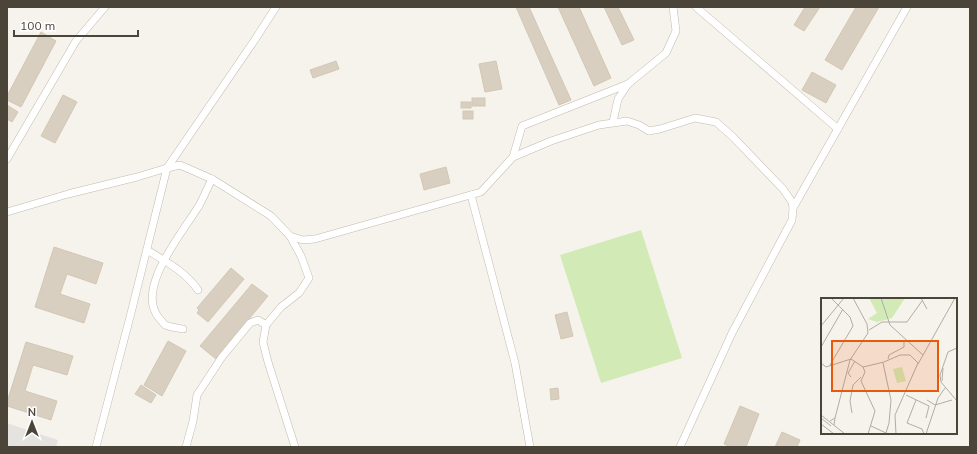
<svg xmlns="http://www.w3.org/2000/svg" width="977" height="454" viewBox="0 0 977 454" font-family="Mulish,sans-serif">
  <style>
    .green { fill: #d2eab5 }
    .parking { fill: #e5e3e0 }
    .building { fill: #d8cfc1; stroke: #d3c7b4 }
    .lines { fill: none; stroke-linecap: round; stroke-linejoin: round }
    .street-casing { stroke: #c2bbae; stroke-width: 8 }
    .street { stroke: #fff; stroke-width: 7 }
    .inset-road { fill: none; stroke: #b2ada4; stroke-width: 1 }
    .view { fill: #e8590c; fill-opacity: 0.15; stroke: #e8590c; stroke-width: 2 }
    .inset-edge { fill: none; stroke: #4b4439; stroke-width: 2 }
  </style>
  <rect width="100%" height="100%" fill="#f6f3ec"/>
  <!-- green -->
  <path class="green" d="M641 230 682 358 601 383 560 255Z"/>
  <!-- parking -->
  <path class="parking" d="M7 423 58 440 56 447H7Z"/>
  <!-- building -->
  <g class="building">
    <path d="M516 7H529L571 100 559 105Z"/>
    <path d="M558 7H579L611 78 594 86Z"/>
    <path d="M604 7H618L634 40 622 45Z"/>
    <path d="M805 7H820L804 31 794 25Z"/>
    <path d="M856 7H879L842 70 825 60Z"/>
    <path d="M41 32 56 41 21 107 7 100V96Z"/>
    <path d="M336 61 339 69 313 78 310 70Z"/>
    <path d="M496 61 502 89 485 92 479 64Z"/>
    <path d="M812 72 836 85 826 103 802 90Z"/>
    <path d="M63 95 77 102 55 143 41 136Z"/>
    <rect x="472" y="98" width="13" height="8"/>
    <rect x="461" y="102" width="10" height="6"/>
    <path d="M7 105 18 112 12 122 7 119Z"/>
    <rect x="463" y="111" width="10" height="8"/>
    <path d="M446 167 450 183 424 190 420 174Z"/>
    <path d="M54 247 103 263 96 284 67 274 60 294 90 304 84 323 35 307Z"/>
    <path d="M231 268 244 279 208 322 197 313 199 310 197 308Z"/>
    <path d="M252 284 268 296 216 359 200 346Z"/>
    <path d="M567 312 573 336 561 339 555 315Z"/>
    <path d="M168 341 186 351 162 396 144 385Z"/>
    <path d="M26 342 73 356 67 375 33 365 25 391 57 401 51 420 7 406V402Z"/>
    <path d="M141 385 156 395 151 403 135 394Z"/>
    <path d="M558 388 559 399 551 400 550 389Z"/>
    <path d="M740 406 759 414 746 447H731L724 444Z"/>
    <path d="M782 432 800 440 797 447H775Z"/>
  </g>
  <g class="lines">
    <!-- street casing -->
    <g class="street-casing">
      <g id="street">
        <path d="M696 7 838 129"/>
        <path d="M613 122 618 99 628 84"/>
        <path d="M513 157 522 126 628 84 666 53 676 31 673 7"/>
        <path d="M7 159 76 41 105 7"/>
        <path d="M471 195 515 363 530 447"/>
        <path d="M793 208 907 7"/>
        <path d="M7 212 68 194 137 177 167 168 180 165 212 179 271 216 290 236 301 256 309 278 299 293 281 307 266 325 263 342 268 362 295 447"/>
        <path d="M290 236 303 240 315 239 481 192 513 157 551 141 599 125 627 121 639 125 649 131 660 129 695 118 716 122 732 136 783 189 792 202 793 208 792 220 732 333 680 447"/>
        <path d="M147 250C165 261 186 272 198 290"/>
        <path d="M183 329C177 328 170 327 165 325 163 323 161 320 159 318 134 288 185 230 200 204 204 196 208 187 212 179"/>
        <path d="M96 447 131 313 167 168 254 41 276 7"/>
        <path d="M186 447 193 421 197 395 222 357 250 323 258 320 266 325"/>
      </g>
    </g>
    <!-- street -->
    <use href="#street" class="street"/>
  </g>
  <!-- overview -->
  <g transform="translate(821 298)">
    <rect width="136" height="136" fill="#f6f3ec"/>
    <path d="M48 0H84L71 20 56 24 47 21 56 15ZM81 69 85 83 76 85 72 71Z" fill="#d2eab5"/>
    <path class="inset-road" d="M60 0 69 27 102 57M100 0 106 11M0 28 23 0M48 32 61 24H86L101 3M0 49 22 11M136 50 127 54 119 77 120 84 136 103M67 61 68 57 83 49V42M0 65 5 69 30 61 42 69 44 74 40 83 54 113 47 136M97 66 134 0M9 67 32 28 29 19 10 0M42 69 63 64 79 57H89L97 65 74 117 75 136M30 79 27 75 34 63M121 83 122 70M85 97 108 108 105 120M95 102 86 125 101 131 103 136M106 102 114 107 131 102M31 115 29 103 32 87 40 79M0 117 24 136M0 120 10 128M14 120 29 62 47 35 46 26 32 0M9 123 14 120 13 127M0 126 13 136M50 128 65 135 68 125 70 102 62 65M105 136 117 100 124 90"/>
    <path class="view" d="M11 43H117V93H11Z"/>
    <rect width="136" height="136" class="inset-edge"/>
  </g>
  <!-- border -->
  <rect width="977" height="454" fill="none" stroke="#4b4439" stroke-width="16"/>
  <!-- north arrow -->
  <g transform="translate(32 422)" stroke="#ffffff" stroke-width="3" paint-order="stroke">
  <path d="M0-3L7 15L0 10L-7 15Z" fill="#4b4439"/>
  <text y="-6" font-size="11" font-weight="bold" text-anchor="middle" fill="#4b4439">N</text>
  </g>
  <!-- scale -->
  <path d="M14 30v6h124v-6" fill="none" stroke="#4b4439" stroke-width="2"/>
  <text x="20" y="30" font-size="12" fill="#4b4439" stroke="#ffffff" stroke-width="3" paint-order="stroke">100 m</text>
</svg>
